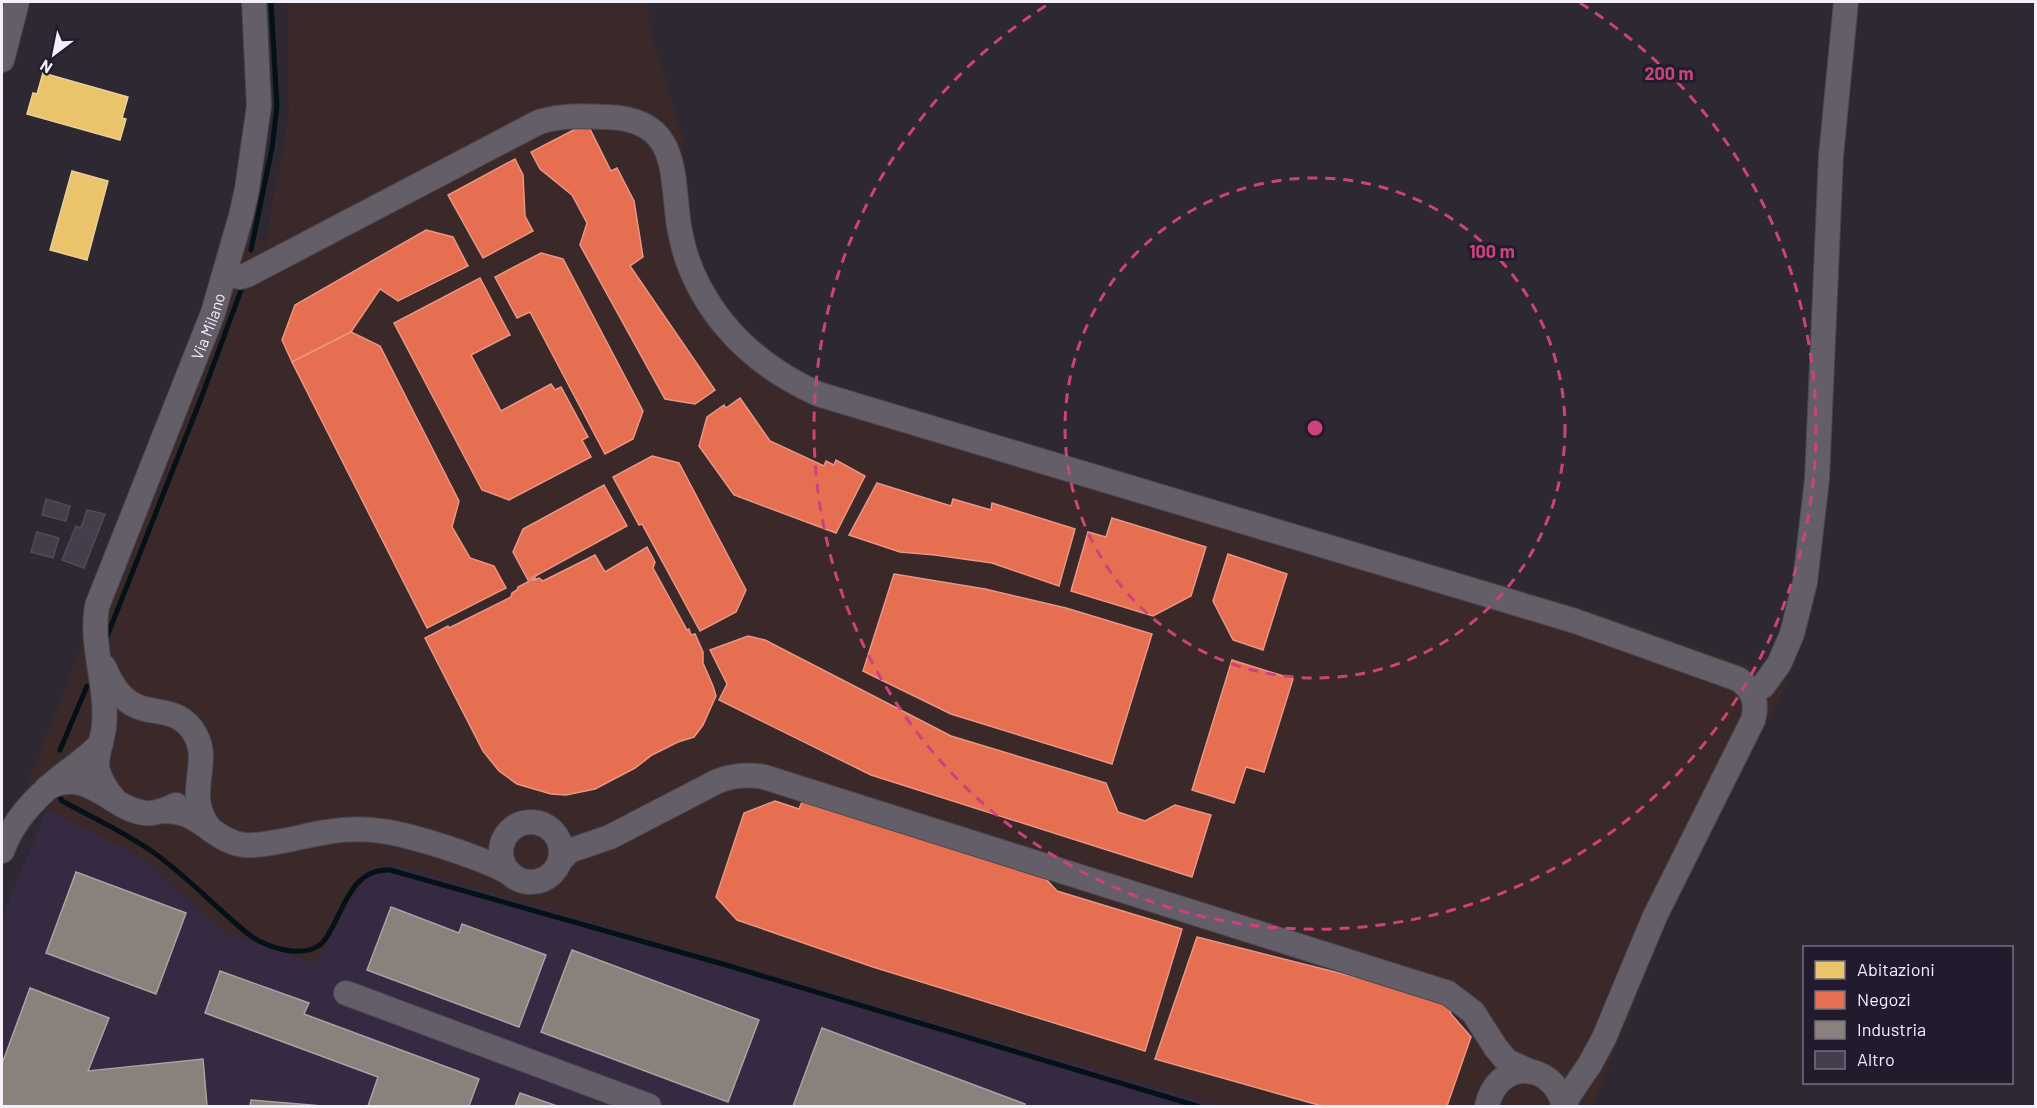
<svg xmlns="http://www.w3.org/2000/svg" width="2037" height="1108" viewBox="0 0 2037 1108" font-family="Barlow,sans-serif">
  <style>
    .commercial { fill: #3b2929 }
    .built { fill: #352a42 }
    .homes { fill: #e9c46a; stroke: #edd196; stroke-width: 1.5 }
    .shops { fill: #e76f51; stroke: #eb9585; stroke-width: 1.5 }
    .industry { fill: #8a817c; stroke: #aaa2a3; stroke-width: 1.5 }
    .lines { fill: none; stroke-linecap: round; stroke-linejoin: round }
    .stream { stroke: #041218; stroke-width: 5 }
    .building { fill: #443d4b; stroke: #504c55; stroke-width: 1.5 }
    .minor-casing { stroke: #4b464f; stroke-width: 26 }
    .minor { stroke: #635e68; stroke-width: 24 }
    .ring { fill: none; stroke: #cc437b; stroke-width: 3; stroke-dasharray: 10 8 }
    .labels { text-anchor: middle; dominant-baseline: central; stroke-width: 6; stroke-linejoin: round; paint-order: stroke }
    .street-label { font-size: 16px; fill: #f5effd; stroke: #221a2d }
    .centre { fill: #cc437b; stroke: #221a2d; stroke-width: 3 }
    .ring-label { font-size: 18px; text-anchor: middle; font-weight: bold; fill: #cc437b; stroke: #221a2d; stroke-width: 6; stroke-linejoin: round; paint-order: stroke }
  </style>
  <rect width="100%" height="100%" fill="#2d2832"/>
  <!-- commercial -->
  <path class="commercial" d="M288 2H649V25L683 139 686 193 694 237 708 278 726 311 753 342 790 369 827 384 1571 604 1788 680 1671 913 1593 1106H1219L395 865 371 871 354 894 316 963 220 930 150 862 47 809 22 798 133 515 241 216 265 245 289 114Z"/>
  <!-- built -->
  <path class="built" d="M47 809 150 862 220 930 315 963 354 894 371 871 395 865 1220 1106H2V917Z"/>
  <!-- homes -->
  <g class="homes">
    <path d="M43 73 128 97 122 118 126 119 120 140 27 114 33 93 37 94Z"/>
    <path d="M72 171 108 181 87 260 50 250Z"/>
  </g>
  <!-- shops -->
  <g class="shops">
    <path d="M587 123 611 171 617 168 634 201 643 257 630 266 715 390 695 404 665 399 580 245 587 223 572 195 540 169 531 152Z"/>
    <path d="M515 159 523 175 525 216 533 231 483 258 448 195Z"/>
    <path d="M426 230 453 237 468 266 398 301 380 289 351 332 292 362 282 340 295 305Z"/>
    <path d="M541 253 563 259 643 411 633 439 605 454 530 312 517 318 495 277Z"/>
    <path d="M480 278 510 335 471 355 501 411 551 384 555 390 561 387 588 437 582 440 591 457 509 500 482 490 394 323Z"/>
    <path d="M351 332 380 346 459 501 452 527 470 558 494 566 506 588 427 628 292 362Z"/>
    <path d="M740 398 770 441 824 466 826 461 834 465 836 460 865 476 836 533 734 495 699 446 707 417 724 405 726 408Z"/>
    <path d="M652 456 679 463 746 590 736 612 700 631 642 524 639 525 613 477Z"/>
    <path d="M877 483 951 506 953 499 991 510 992 503 1075 529 1059 586 992 563 935 555 900 552 849 535Z"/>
    <path d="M604 485 627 526 528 580 513 552 523 529Z"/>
    <path d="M1112 518 1206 547 1191 596 1153 616 1071 591 1088 532 1106 537Z"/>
    <path d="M647 547 655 562 653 568 687 630 689 629 691 635 695 634 703 652V663L713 686 716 696 703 725 694 737 678 742 652 755 635 768 595 789 566 795 551 794 517 784 499 771 483 751 425 638 448 626 449 628 511 597 512 593 517 590 518 587 535 578 534 580 539 578 543 581 595 555 605 572Z"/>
    <path d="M1228 554 1287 574 1263 650 1233 640 1213 601Z"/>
    <path d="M894 574 985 589 1066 608 1152 634 1112 764 951 714 863 671Z"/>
    <path d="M748 636 765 640 951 736 1106 783 1118 812 1145 821 1175 805 1211 815 1192 877 871 775 719 700 727 684 710 650Z"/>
    <path d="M1232 660 1293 679 1264 772 1246 767 1234 803 1192 790Z"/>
    <path d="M775 801 799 809 802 802 1044 877 1057 891 1182 929 1145 1051 873 967 737 920 716 897 744 813Z"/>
    <path d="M1197 937 1446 1000 1451 1014 1471 1037 1447 1106H1322L1155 1059Z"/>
  </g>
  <!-- industry -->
  <g class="industry">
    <path d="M76 872 186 913 156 994 46 953Z"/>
    <path d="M391 907 459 933 462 924 546 955 519 1027 367 970Z"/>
    <path d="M572 950 759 1020 728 1102 541 1032Z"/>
    <path d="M220 971 309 1003 304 1014 479 1079 469 1106H368L378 1077 205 1013Z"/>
    <path d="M30 988 109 1018 88 1071 203 1059 207 1106H2V1064Z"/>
    <path d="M822 1028 1025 1104V1106H793Z"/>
    <path d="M520 1093 557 1106H515Z"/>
    <path d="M251 1100 323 1106H250Z"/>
  </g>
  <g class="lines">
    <!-- stream -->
    <g class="stream">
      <path d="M251 250 272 148 277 106 271 2"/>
      <path d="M106 639 200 401 243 285"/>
      <path d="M60 750 87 686"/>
      <path d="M57 792 62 801C92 817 122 831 150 850 185 874 214 906 247 933 264 947 300 959 320 945 326 940 329 933 333 926 346 901 356 868 390 870L726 965 1197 1106"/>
    </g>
  </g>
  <!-- building -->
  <g class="building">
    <path d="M46 499 70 506 66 521 42 515Z"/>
    <path d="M87 510 105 514 84 568 62 560 76 526 81 528Z"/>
    <path d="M37 532 59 538 53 558 31 552Z"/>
  </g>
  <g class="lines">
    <!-- minor casing -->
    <g class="minor-casing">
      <g id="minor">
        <path d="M2 60 17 2"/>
        <path d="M225 273 240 277 247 275 539 122C562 115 583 116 607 117 680 119 671 173 679 226 682 243 686 259 693 274 718 330 763 369 818 394L1575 621 1738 679C1753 689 1758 702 1753 720L1655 916 1604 1038 1590 1064 1569 1095 1564 1106"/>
        <path d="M104 667C112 686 123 704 145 709 163 713 178 712 191 728 217 762 180 792 211 830"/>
        <path d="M1752 692 1763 686 1779 664 1792 634 1805 582 1817 479 1831 156 1846 2"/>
        <path d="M47 788C89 766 109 808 144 813 155 814 166 810 176 805"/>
        <path id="s1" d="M114 799C107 791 101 782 98 771 94 756 103 741 104 726 108 685 90 647 97 606L213 313 241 216 247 189 259 106 254 2"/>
        <path d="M162 811C173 811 184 812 193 818 211 828 224 843 245 845 266 847 305 835 327 832 372 824 406 835 448 848 470 856 491 862 511 874"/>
        <circle cx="531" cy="852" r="30"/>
        <path d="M2 851C13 821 34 799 58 779 73 767 88 758 101 743"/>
        <path d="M560 861 569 851 610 837 716 782C732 775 747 774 764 777L1448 993 1473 1012 1496 1048 1507 1061 1529 1071"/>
        <path d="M346 993 649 1106"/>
        <path d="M1487 1106C1497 1059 1553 1060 1564 1106"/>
      </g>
    </g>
    <!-- minor -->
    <use href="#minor" class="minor"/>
  </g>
  <!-- distance rings -->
  <g class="ring">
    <circle cx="1315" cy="428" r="250"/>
    <path d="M1580 3A501 501 0 1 1 1050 3"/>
  </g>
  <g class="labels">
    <!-- street labels -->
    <g class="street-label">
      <text stroke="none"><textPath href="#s1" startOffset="500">Via Milano</textPath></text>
    </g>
  </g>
  <circle cx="1315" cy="428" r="9" class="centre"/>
  <g class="ring-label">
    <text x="1669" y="80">200 m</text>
    <text x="1492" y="258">100 m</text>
  </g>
  <!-- border -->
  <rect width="2037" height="1108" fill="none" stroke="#f5effd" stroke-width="6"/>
  <!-- legend -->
  <rect x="1803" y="946" width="210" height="138" fill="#221a2d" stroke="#766f80" stroke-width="1.5"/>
  <rect x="1815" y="961" width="30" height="18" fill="#e9c46a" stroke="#766f80" stroke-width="1.5"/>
  <text x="1857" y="976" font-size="18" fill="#f5effd">Abitazioni</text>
  <rect x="1815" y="991" width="30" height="18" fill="#e76f51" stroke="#766f80" stroke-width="1.5"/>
  <text x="1857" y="1006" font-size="18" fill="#f5effd">Negozi</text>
  <rect x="1815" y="1021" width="30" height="18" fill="#8a817c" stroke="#766f80" stroke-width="1.5"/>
  <text x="1857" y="1036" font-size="18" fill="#f5effd">Industria</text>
  <rect x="1815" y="1051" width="30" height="18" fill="#443d4b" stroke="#766f80" stroke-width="1.5"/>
  <text x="1857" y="1066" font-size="18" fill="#f5effd">Altro</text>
  <!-- north arrow -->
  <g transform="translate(54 54) rotate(212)" stroke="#221a2d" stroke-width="4.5" paint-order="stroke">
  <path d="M0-4.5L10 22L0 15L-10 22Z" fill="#f5effd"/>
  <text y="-9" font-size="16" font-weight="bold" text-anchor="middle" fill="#f5effd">N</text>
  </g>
</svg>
